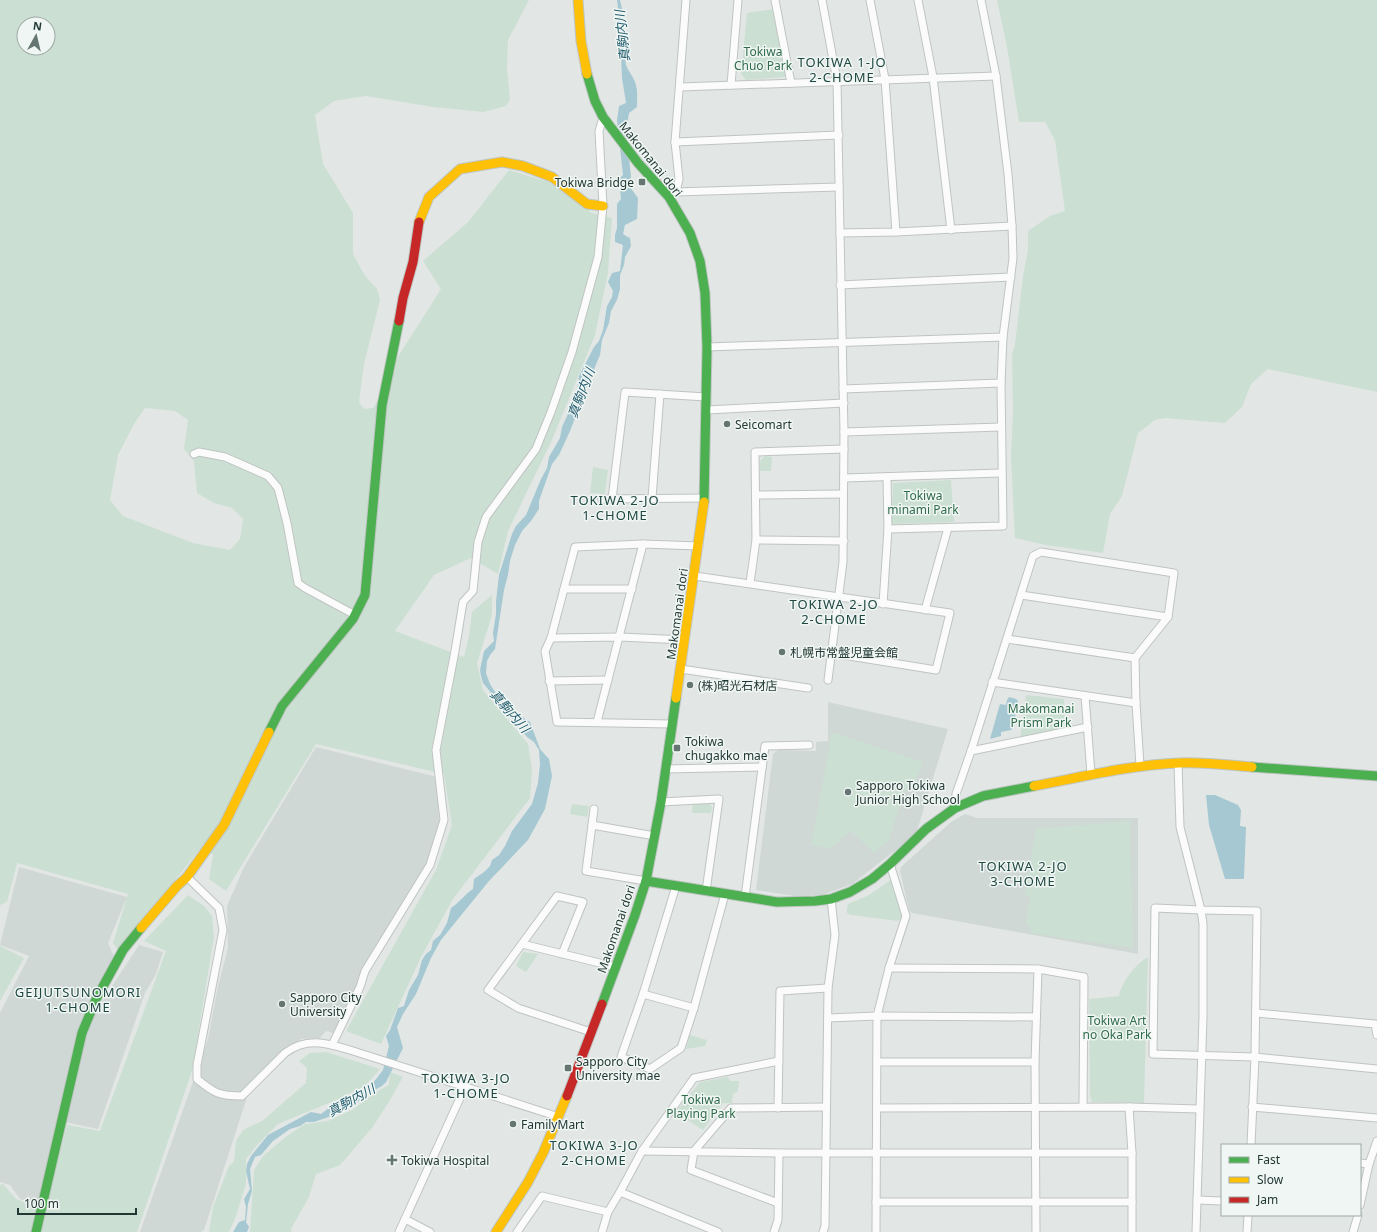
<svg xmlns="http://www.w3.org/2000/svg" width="1377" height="1232" viewBox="0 0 1377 1232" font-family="'Noto Sans','Noto Sans JP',sans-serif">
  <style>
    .built { fill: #d0d8d5 }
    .green { fill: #ccdfd3; fill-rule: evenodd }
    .water { fill: #a5c8d2 }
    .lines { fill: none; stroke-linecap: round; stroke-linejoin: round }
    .street-casing { stroke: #bfc4c2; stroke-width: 9 }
    .fast-casing { stroke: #bec5c2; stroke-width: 11 }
    .slow-casing { stroke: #bec5c2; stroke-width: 11 }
    .jam-casing { stroke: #bec5c2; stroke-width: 11 }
    .street { stroke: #fbfbfb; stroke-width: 7 }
    .fast { stroke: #4caf50; stroke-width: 9 }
    .slow { stroke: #ffc107; stroke-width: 9 }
    .jam { stroke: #c62828; stroke-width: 9 }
    .poi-dot { fill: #657572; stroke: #f0f6f3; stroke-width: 1.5 }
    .labels { text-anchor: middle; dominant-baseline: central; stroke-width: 3; stroke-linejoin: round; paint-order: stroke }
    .park-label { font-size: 12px; fill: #306b4c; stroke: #f0f6f3 }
    .street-label { font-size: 12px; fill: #223834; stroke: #f0f6f3 }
    .poi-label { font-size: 12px; fill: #223834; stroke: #f0f6f3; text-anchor: start }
    .water-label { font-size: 13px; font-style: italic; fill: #215b6e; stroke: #f0f6f3 }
    .neighbourhood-label { font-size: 13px; letter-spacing: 1px; fill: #204842; stroke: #f0f6f3 }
  </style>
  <rect width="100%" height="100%" fill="#e2e7e5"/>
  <!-- built -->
  <g class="built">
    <path d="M828 702 948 729 917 831 901 846 852 884 822 895 795 896 756 890 773 754 778 750 816 751V742L828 741Z"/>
    <path d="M316 747 437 777 439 822 427 863 379 945 333 1033 326 1031 320 1038 301 1039 270 1063 252 1082 204 1230 201 1232H140L208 1039 218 986 228 948 227 906 244 867Z"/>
    <path d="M965 814 977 818H1138V954L912 913 909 910 900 871 901 867 951 822Z"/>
    <path d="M19 867 127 897 108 943 115 959 92 993 74 1045 39 1205 20 1199 10 1185 0 1182V1013L29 956 0 945Z"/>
    <path d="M139 945 163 952 156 974 145 993 98 1129 65 1122 91 1018Z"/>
  </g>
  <!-- green -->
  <g class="green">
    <path d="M0 0H529L508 40 507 68 510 100 506 106 483 112 433 107 366 96 334 101 315 115 323 164 353 213V254L365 276 377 289 380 300 364 364 359 402 364 409 373 408 383 392 394 363 441 289 423 261 468 222 509 170 549 182 592 213 612 218 608 273 595 335 552 440 508 531 498 574 471 558 434 575 395 631 464 657 469 636 472 612 492 595V615L477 663 483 690 528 744 532 769 530 798 453 899 421 957 381 1044 346 1031 436 870 452 825 444 774 316 744 226 891 209 879 213 855 203 845 119 951 113 943 128 894 17 863 7 902 0 905ZM24 24H48V48H24ZM145 408 175 411 188 420 184 449 194 461 197 493 214 503 232 508 243 519 240 539 230 550 193 543 123 516 110 500 118 455 134 424Z"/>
    <path d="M997 0H1377V392L1268 369 1251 384 1242 407 1225 423 1165 418 1155 420 1138 433 1122 496 1110 514 1103 553 1046 545 1015 538 1011 456 1013 412 1012 355 1015 344 1023 276 1028 250V231L1050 216 1065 211 1055 140 1045 122H1019L1007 47Z"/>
    <path d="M774 9 788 75 784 77 746 80 741 74 747 13Z"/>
    <path d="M765 456 772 457 771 471H760V461Z"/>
    <path d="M593 467 608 470 605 494 590 493Z"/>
    <path d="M951 480 954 522 892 524 893 483Z"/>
    <path d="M1026 695 1064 699 1065 729 1020 738Z"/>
    <path d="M832 732 923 762 916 780 903 794 889 840 874 853 851 831 830 849 811 845Z"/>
    <path d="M693 803H709L712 807 711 813H692Z"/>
    <path d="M572 804 589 806 587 817 570 814Z"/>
    <path d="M1130 821 1133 948 1030 933 1031 927 1026 925 1030 896 1025 895 1036 829Z"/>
    <path d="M892 879 902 917 898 921 851 915 847 913V908L848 904 869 895Z"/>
    <path d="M188 895 204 906 212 916 214 937 192 1071 137 1232H0V1185L3 1184 16 1199 45 1210 67 1125 100 1131 166 951 144 941Z"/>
    <path d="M0 946 24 958 0 1001Z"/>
    <path d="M523 952 538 954 526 972 516 966Z"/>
    <path d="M1148 957 1144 1103 1092 1102 1090 1095 1089 999 1119 996C1122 981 1135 965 1148 957Z"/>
    <path d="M690 1035 707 1040 705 1046 686 1049Z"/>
    <path d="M326 1052 380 1069 365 1086 336 1100 278 1124 258 1144 246 1159V1184L235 1219 229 1232H209L213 1207 229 1166 234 1161 236 1141 243 1130 262 1121 306 1083 307 1068 299 1061 310 1053Z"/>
    <path d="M390 1072 403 1077 390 1100 372 1128 340 1165 316 1174 309 1197 291 1229 292 1232H250L254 1170 263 1156 287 1136 305 1124 328 1121 352 1110 378 1091 389 1085Z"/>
    <path d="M728 1077 730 1081H739L738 1091 733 1094 732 1103H723L703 1130 677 1113V1111L700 1082Z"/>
  </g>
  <!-- water -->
  <g class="water">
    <path d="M617 0H620C626 21 622 44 626 65 628 71 633 76 635 82 638 89 637 99 637 107L629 113 626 132 631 176 630 187 638 198 637 219 625 225 623 234 626 236 630 238 631 246 625 257 624 265 620 275V289L617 300 611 311 609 323 602 340 600 355 597 362 570 431 559 455 552 464 539 501V509L531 521 522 531 515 545 510 561 508 575 504 590 495 649 490 655 487 661 486 673 490 684 499 698 513 711 530 722 540 749 549 759 552 776 545 809 528 840 489 881 441 940 431 958 416 994 403 1014 397 1027 403 1048 386 1082 382 1086 367 1094 353 1106 337 1114 314 1122H306L300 1126 290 1129 273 1141 261 1155 255 1157 250 1169 252 1191 248 1204 246 1222 249 1227 247 1232H233L239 1222 245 1220 246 1207 244 1199 250 1189 246 1171 247 1164 251 1156 268 1135 311 1112 321 1114 333 1105 351 1099 354 1096 367 1089 377 1078 383 1070 389 1046 386 1036 390 1030 398 1008 404 1006 409 990 418 975 422 960 426 954 431 950 433 941 440 935 447 923 451 908C459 903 464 895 473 889L474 879 484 872 490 866 492 860 499 855 505 846 512 831 532 804 538 783 540 764 539 750 534 742 527 737 483 683 481 676 480 670 484 651 494 641 493 633 496 614V601L499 575 512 534 516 526 526 515 541 479 547 468 549 457 560 438 562 427 572 405 577 390 579 376 594 347 599 341 603 330 607 306 612 297 613 291 608 282 612 273 620 271 623 245 615 242V235L617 228V204L621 199 619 179 623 175 617 120 619 106 626 103 622 78 621 55 618 52C616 35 620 17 617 0Z"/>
    <path d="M1009 697 1016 699 1018 701 1013 728 1011 730 1001 732V736L990 739 1000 704 1006 705 1007 700Z"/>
    <path d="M1206 795H1215L1238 805 1241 810 1240 826 1246 827 1244 879H1225L1209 825Z"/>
  </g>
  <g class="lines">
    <!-- street casing -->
    <g class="street-casing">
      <g id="street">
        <path d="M775 0 791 83"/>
        <path d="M822 0 837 81 844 432 843 562 828 680"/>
        <path d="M870 0 885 79 896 232"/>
        <path d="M918 0 933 77 951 230"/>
        <path d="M731 85 738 0"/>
        <path d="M680 87 996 76"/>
        <path d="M675 142 839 135"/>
        <path d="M676 192 839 187"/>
        <path d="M669 197 676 192 679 179 675 142 686 0"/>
        <path d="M840 233 896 232 1012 226"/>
        <path d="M840 285 1011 277"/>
        <path d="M707 347 1003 337"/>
        <path d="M843 389 1001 383"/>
        <path d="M707 410 844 403"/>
        <path d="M844 432 1001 427"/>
        <path d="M194 454 199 452 225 457 268 476 278 488 287 523 298 583 305 588 355 615"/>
        <path d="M844 478 1001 473"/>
        <path d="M756 495 843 494"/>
        <path d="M652 498 660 394"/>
        <path d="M602 499 705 498"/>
        <path d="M612 499 625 392 706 397"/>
        <path d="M888 529 1003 526 1001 383 1003 337 1013 258 1012 226 1008 174 996 76 981 0"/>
        <path d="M756 540 844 541"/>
        <path d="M695 576 950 613 936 670 831 653"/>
        <path d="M750 583 756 540 755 452 844 449"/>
        <path d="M564 589H632"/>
        <path d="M1021 595 1168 617"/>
        <path d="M883 604 888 529 887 477"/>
        <path d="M925 610 948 528"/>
        <path d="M551 638 620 637 685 640"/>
        <path d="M1007 639 1135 658"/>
        <path d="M681 669 808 688"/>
        <path d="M549 681 608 680"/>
        <path d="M992 682 1136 703"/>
        <path d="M1085 696 1091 774"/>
        <path d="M597 722 643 544"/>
        <path d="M672 724 557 722 545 651 551 638 575 547 643 544 699 546"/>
        <path d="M971 751 1088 727"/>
        <path d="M1178 763 1180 827 1201 910 1203 924V1017L1196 1232"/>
        <path d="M665 769 762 767"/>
        <path d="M661 802 719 799 706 891"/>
        <path d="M955 808 956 794 971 751 1033 556 1041 552 1174 573 1168 617 1135 658 1136 703 1140 766"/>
        <path d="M592 825 594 809"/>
        <path d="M187 877 219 908 223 930 197 1065V1079C214 1093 219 1096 242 1096L285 1053C307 1037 326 1043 350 1050L559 1117"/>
        <path d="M646 881 586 871 592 825 655 836"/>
        <path d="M676 886 643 994 621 1057 650 1069 681 1048 694 1008 725 894"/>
        <path d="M745 897 765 746 809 745"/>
        <path d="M522 944 616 967"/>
        <path d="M562 954 583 902 557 896 488 990 518 1008 591 1032"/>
        <path d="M889 968 1038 969 1084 977 1083 1107"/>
        <path d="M643 994 694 1008"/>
        <path d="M1256 1013 1375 1024 1377 1035"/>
        <path d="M828 1018 877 1016 1036 1017"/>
        <path d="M332 1045 360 987 365 971 430 865 444 820 436 750 455 651 463 602 473 591 478 542 486 517 536 449 551 412 572 352 598 257 603 206 599 131 603 118"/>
        <path d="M877 1062H1035"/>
        <path d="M1129 1107 1132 1153V1232"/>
        <path d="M1252 1107 1377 1118"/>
        <path d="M778 1108 780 991 828 988"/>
        <path d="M877 1108 1129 1107 1199 1109"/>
        <path d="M1251 1145 1255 1057 1257 911 1201 910 1155 908 1153 1054 1255 1057 1377 1069"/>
        <path d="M642 1151 779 1153H1132"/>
        <path d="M1360 1163 1369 1164"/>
        <path d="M620 1192 642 1151 694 1078 779 1061"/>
        <path d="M1197 1200 1222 1201"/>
        <path d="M876 1202H1132"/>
        <path d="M778 1203 691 1170 694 1151 731 1108 826 1107"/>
        <path d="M1360 1205 1369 1164 1377 1141"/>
        <path d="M405 1219 430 1232"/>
        <path d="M399 1232 465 1087"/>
        <path d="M517 1232 542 1196 608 1212"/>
        <path d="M602 1232 608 1212 620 1192 718 1232"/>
        <path d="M774 1232 778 1220 779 1153"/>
        <path d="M823 1232 825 1226 828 988 835 935 831 899"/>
        <path d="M876 1232 877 1016 889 968 906 916 890 864"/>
        <path d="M1036 1232 1035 1062 1038 969"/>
        <path d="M1247 1232 1248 1215"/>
        <path d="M1353 1232 1358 1215"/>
      </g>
    </g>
    <!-- fast casing -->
    <g class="fast-casing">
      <g id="fast">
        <path d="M587 74 595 101 603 117 638 163 669 197 690 233 700 261 705 293 707 347 704 502"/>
        <path d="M269 732 282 706 353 619 365 595 382 405 399 321"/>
        <path d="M1252 767 1377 776"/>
        <path d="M646 881 777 902 815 901 831 899 850 892 872 879 890 864 926 829 955 808 983 796 1034 786"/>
        <path d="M602 1004 635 915 646 881 661 802 676 698"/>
        <path d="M36 1232 82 1033 96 999 123 950 141 928"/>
      </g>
    </g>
    <!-- slow casing -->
    <g class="slow-casing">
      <g id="slow">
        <path d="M578 0 581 41 587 74"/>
        <path d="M419 222 429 197 460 169 502 162 523 166 552 177 587 204 603 206"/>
        <path d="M676 698 704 502"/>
        <path d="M1034 786C1082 777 1130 765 1179 763 1203 762 1228 765 1252 767"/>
        <path d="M141 928 177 886 187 877 224 825 269 732"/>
        <path d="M496 1232 528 1182 543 1153 567 1096"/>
      </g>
    </g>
    <!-- jam casing -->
    <g class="jam-casing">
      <g id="jam">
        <path d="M399 321 403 298 413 262 419 222"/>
        <path d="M567 1096 602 1004"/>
      </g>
    </g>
    <!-- street -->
    <use href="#street" class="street"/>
    <!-- fast -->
    <use href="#fast" class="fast"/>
    <!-- slow -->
    <use href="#slow" class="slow"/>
    <!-- jam -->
    <use href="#jam" class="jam"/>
  </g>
  <!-- markers -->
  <g class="poi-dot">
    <rect x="638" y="178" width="8" height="8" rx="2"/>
    <circle cx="727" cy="424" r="4"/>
    <circle cx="782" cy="652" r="4"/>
    <circle cx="690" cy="685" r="4"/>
    <rect x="673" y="744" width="8" height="8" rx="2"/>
    <circle cx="848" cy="792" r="4"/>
    <circle cx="282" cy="1004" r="4"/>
    <rect x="564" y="1064" width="8" height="8" rx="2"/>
    <circle cx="513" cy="1124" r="4"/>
    <path d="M390 1154h4v4h4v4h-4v4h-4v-4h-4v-4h4z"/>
  </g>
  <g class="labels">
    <!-- park labels -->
    <g class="park-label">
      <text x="763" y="51">Tokiwa<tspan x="763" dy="14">Chuo Park</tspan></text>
      <text x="923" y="495">Tokiwa<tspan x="923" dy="14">minami Park</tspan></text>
      <text x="1041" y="708">Makomanai<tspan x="1041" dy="14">Prism Park</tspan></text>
      <text x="1117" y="1020">Tokiwa Art<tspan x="1117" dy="14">no Oka Park</tspan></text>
      <text x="701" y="1099">Tokiwa<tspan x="701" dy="14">Playing Park</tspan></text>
    </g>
    <!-- street labels -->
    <g class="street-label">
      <text transform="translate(651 159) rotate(51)">Makomanai dori</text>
      <text transform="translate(677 614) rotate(-82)">Makomanai dori</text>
      <text transform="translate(616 929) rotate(-71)">Makomanai dori</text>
    </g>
    <!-- poi labels -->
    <g class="poi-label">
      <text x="634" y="182" text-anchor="end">Tokiwa Bridge</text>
      <text x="735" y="424">Seicomart</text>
      <text x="790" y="652">札幌市常盤児童会館</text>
      <text x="698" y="685">(株)昭光石材店</text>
      <text x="685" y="741">Tokiwa<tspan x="685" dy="14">chugakko mae</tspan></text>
      <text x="856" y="785">Sapporo Tokiwa<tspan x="856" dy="14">Junior High School</tspan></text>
      <text x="290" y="997">Sapporo City<tspan x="290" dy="14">University</tspan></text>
      <text x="576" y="1061">Sapporo City<tspan x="576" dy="14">University mae</tspan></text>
      <text x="521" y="1124">FamilyMart</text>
      <text x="401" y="1160">Tokiwa Hospital</text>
    </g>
    <!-- water labels -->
    <g class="water-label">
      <text transform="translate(622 36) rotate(-96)">真駒内川</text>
      <text transform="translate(581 393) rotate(-69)">真駒内川</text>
      <text transform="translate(510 711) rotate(49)">真駒内川</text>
      <text transform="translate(351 1100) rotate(-29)">真駒内川</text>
    </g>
    <!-- neighbourhood labels -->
    <g class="neighbourhood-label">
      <text x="842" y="62">TOKIWA 1-JO<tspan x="842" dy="15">2-CHOME</tspan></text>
      <text x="615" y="500">TOKIWA 2-JO<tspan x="615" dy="15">1-CHOME</tspan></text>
      <text x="834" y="604">TOKIWA 2-JO<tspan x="834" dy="15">2-CHOME</tspan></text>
      <text x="1023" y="866">TOKIWA 2-JO<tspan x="1023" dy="15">3-CHOME</tspan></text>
      <text x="78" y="992">GEIJUTSUNOMORI<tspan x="78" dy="15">1-CHOME</tspan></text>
      <text x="466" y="1078">TOKIWA 3-JO<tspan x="466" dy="15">1-CHOME</tspan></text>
      <text x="594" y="1145">TOKIWA 3-JO<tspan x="594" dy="15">2-CHOME</tspan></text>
    </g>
  </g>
  <!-- legend -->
  <rect x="1221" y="1144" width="140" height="72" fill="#f0f6f3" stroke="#9eaaa7"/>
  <rect x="1229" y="1157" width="20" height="6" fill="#4caf50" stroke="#9eaaa7"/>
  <text x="1257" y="1164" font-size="12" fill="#223834">Fast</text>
  <rect x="1229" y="1177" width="20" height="6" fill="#ffc107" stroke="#9eaaa7"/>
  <text x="1257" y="1184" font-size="12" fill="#223834">Slow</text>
  <rect x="1229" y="1197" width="20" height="6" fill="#c62828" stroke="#9eaaa7"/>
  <text x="1257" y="1204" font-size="12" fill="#223834">Jam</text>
  <!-- north arrow -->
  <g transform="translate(36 36) rotate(8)"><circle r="19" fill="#f0f6f3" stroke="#9eaaa7"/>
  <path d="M0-3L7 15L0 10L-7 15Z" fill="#657572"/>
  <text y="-6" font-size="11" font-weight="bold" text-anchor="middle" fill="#223834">N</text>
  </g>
  <!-- scale -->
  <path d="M18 1208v6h118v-6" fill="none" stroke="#223834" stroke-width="2"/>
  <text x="24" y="1208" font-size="12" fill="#223834" stroke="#f0f6f3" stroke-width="3" paint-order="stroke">100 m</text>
</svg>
